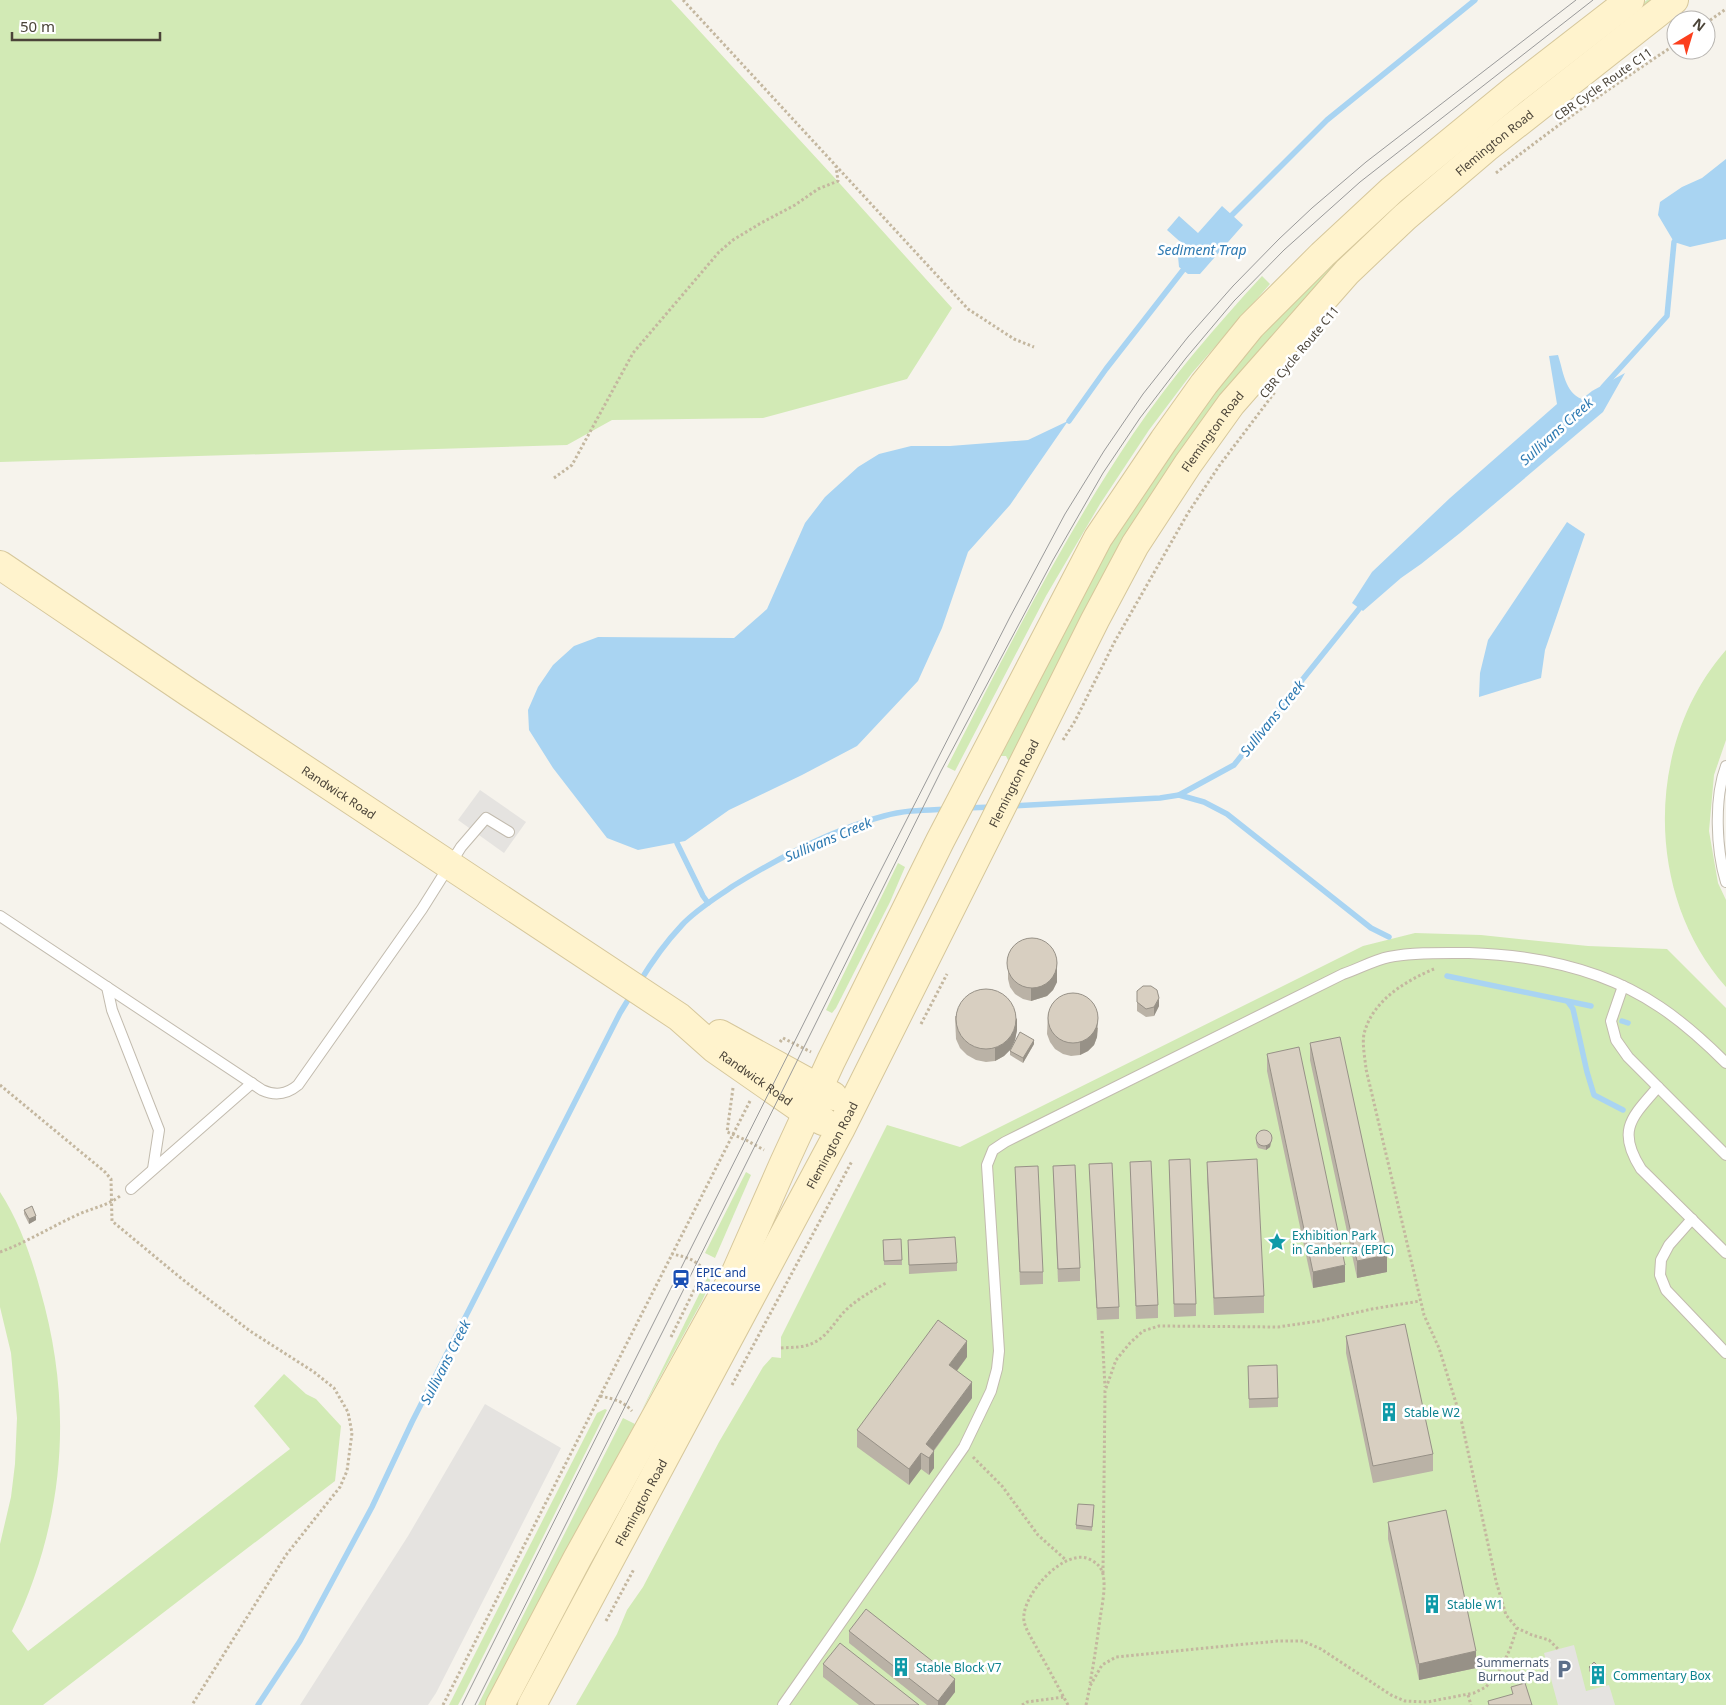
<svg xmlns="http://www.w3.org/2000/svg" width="1726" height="1705" viewBox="0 0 1726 1705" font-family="'Noto Sans',sans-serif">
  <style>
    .green { fill: #d2eab5 }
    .parking { fill: #e5e3e0 }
    .water { fill: #a9d4f2 }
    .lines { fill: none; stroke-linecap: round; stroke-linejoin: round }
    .stream { stroke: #a9d4f2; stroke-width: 5.5 }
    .lane-casing { stroke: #c2bbae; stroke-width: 12 }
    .secondary-casing { stroke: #d6c79b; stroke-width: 30 }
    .path { stroke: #c4b79f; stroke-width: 3; stroke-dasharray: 2.5 2.5; stroke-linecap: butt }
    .lane { stroke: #fff; stroke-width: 10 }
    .secondary { stroke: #fff3cd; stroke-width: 28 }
    .tram { stroke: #9a9a9a; stroke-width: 1 }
    .wall { fill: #bab2a6 }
    .shaded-wall { fill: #979187 }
    .building { fill: #d8cfc1; stroke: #979187 }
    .labels { text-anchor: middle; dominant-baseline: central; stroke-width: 5; stroke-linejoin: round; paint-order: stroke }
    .street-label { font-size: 12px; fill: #4b4439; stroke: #fff }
    .culture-label { font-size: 12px; fill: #0d838f; stroke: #fff; text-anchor: start }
    .transit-label { font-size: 12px; fill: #164399; stroke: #fff; text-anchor: start }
    .service-label { font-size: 12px; fill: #4e5e75; stroke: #fff; text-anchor: end }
    .water-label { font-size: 14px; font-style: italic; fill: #2e7ab2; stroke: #fff }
  </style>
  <rect width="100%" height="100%" fill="#f6f3ec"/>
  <!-- green -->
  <g class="green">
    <path d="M0 0H671L832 175 952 308 907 379 763 418 612 420 567 445 0 462Z"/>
    <path d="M1647 0H1656L1297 310 1011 761 1008 760 1006 756H1001L997 754 1114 535 1207 399 1268 327 1312 279 1460 147Z"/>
    <path d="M1262 276 1270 284 1192 373 1149 430 1100 504 1046 596 955 771 947 767C1005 654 1062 539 1133 434 1171 378 1216 326 1262 276Z"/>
    <path d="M1726 650V740L1714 775 1709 831 1718 883 1726 900V987C1644 895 1645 742 1726 650Z"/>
    <path d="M898 863 905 867 890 902 836 1008 832 1013 826 1010Z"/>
    <path d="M1415 933 1481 935 1588 946 1667 949 1726 1008V1705H576L617 1634 627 1610 643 1587 719 1442 763 1367 772 1357 781 1358V1337L887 1125 960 1147 1363 946Z"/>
    <path d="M746 1172 751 1175 715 1258 705 1253Z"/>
    <path d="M0 1192C19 1221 31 1256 40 1289 74 1407 65 1521 12 1631L28 1651 290 1449 254 1406 284 1374 306 1394 316 1399 341 1426 335 1481 43 1705H0V1544L11 1497 15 1464 17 1418 11 1353 0 1307Z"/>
    <path d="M714 1264 708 1288 702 1301 641 1412Z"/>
    <path d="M605 1409 607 1410 465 1692 458 1705H449L597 1413Z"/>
    <path d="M623 1418 635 1424 580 1525 487 1705H478Z"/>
  </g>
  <!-- parking -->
  <g class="parking">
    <path d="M480 790 526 822 504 853 458 820Z"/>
    <path d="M485 1404 561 1448 436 1693 428 1705H300L408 1536Z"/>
    <path d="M1574 1645 1586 1691 1609 1685 1615 1705H1558L1544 1653Z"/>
  </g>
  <!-- water -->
  <g class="water">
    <path d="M1726 159V239L1690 247 1674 242 1658 215 1660 202 1682 187 1702 178Z"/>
    <path d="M1222 206 1243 225 1200 274H1188L1179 267 1178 256 1186 247 1167 230 1179 216 1198 233Z"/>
    <path d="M1558 355C1563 370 1565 393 1582 399L1592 391 1625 373 1603 412 1460 533 1421 564 1401 578 1363 611 1352 603 1372 572 1450 498 1557 404 1549 356Z"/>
    <path d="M1068 421 1010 505 968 552 942 628 918 681 857 746 802 775 729 810 685 841 638 850 607 838 553 768 529 730 528 710 538 687 553 665 574 646 598 637 734 638 767 609 805 523 825 497 858 467 879 454 911 446H950L1028 440Z"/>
    <path d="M1567 522 1585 534 1545 650 1541 678 1479 697 1480 673 1488 640Z"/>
  </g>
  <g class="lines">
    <!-- stream -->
    <g class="stream">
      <path d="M1227 220 1327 120 1475 0"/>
      <path d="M1603 387 1667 316 1674 242 1678 237"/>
      <path d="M1069 421 1106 369 1187 265"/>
      <path d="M1179 795 1204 802 1227 814 1371 928 1389 937"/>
      <path d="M1010 806 1160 798 1179 795 1234 765 1363 604"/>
      <path d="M965 808 993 807"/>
      <path d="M677 843 703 896 708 903"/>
      <path d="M1447 976 1591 1006"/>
      <path d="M639 983C651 963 666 942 682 925 697 909 716 898 733 886 780 857 831 830 884 816 905 810 927 810 948 809"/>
      <path d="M1568 1002 1573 1009 1587 1072 1594 1095 1623 1110"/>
      <path d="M1622 1021 1628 1023"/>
      <path d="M258 1705 300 1641 372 1507 412 1422 620 1013 631 995"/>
    </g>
    <!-- lane casing -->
    <g class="lane-casing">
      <g id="lane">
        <path d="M1726 766C1714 798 1716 849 1726 882"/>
        <path d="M0 916 262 1090C275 1096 286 1095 298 1085L422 909 461 847 486 818 509 832"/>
        <path d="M1623 986 1611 1021 1616 1040 1628 1057 1726 1155"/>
        <path d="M107 987 112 1010 159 1130 153 1169"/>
        <path d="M1658 1087C1632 1117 1616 1130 1641 1169L1726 1253"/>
        <path d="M131 1189 252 1083"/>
        <path d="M1692 1219 1669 1245 1661 1260 1660 1275 1666 1290 1726 1353"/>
        <path d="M783 1705 964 1447 991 1391 997 1369 999 1351 987 1165 993 1150 1005 1142 1343 974C1358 969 1374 960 1389 957 1414 952 1444 953 1469 953 1535 955 1604 969 1660 1007 1684 1023 1706 1043 1726 1063"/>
      </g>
    </g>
    <!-- secondary casing -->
    <g class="secondary-casing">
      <g id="secondary">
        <path id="s1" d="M0 565 188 692 679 1017 715 1049 807 1113 823 1121"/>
        <path d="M720 1034 833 1096"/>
        <path d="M500 1705 577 1559 736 1272 784 1163 831 1061 940 841 1098 538 1164 440 1204 384 1251 326 1322 255 1392 190 1514 90 1630 0"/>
        <path id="s2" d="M532 1705 840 1130 1095 620 1135 545 1188 464 1231 404 1347 272 1405 217 1486 148 1674 0"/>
      </g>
    </g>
    <!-- path -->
    <g class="path">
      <path d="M683 0 968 309 1014 339 1034 347"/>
      <path d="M1706 23 1726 9"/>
      <path d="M1496 173C1554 127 1614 85 1676 44"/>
      <path d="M554 478 572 465 633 353 719 252 733 240 761 223 795 205 818 189 838 181 836 166"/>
      <path d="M1063 740 1075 721 1115 641 1188 513 1219 466 1275 392"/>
      <path d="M1434 969C1405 981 1372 1001 1364 1034 1362 1044 1365 1058 1366 1069L1424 1315 1439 1348 1461 1419 1496 1581 1506 1615 1517 1628 1532 1635 1549 1640 1558 1649"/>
      <path d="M921 1024 947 974"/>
      <path d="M780 1042 783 1038 811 1052"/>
      <path d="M0 1085 105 1172 111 1179 112 1221 182 1279 250 1331 314 1372 334 1388 348 1412 352 1433 347 1471 340 1487 286 1555 192 1705"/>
      <path d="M733 1088 727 1132 746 1140 764 1150"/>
      <path d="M0 1252C27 1242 51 1227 77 1215 92 1208 107 1206 120 1196"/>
      <path d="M1102 1331 1105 1387"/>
      <path d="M671 1337 704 1270C695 1259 686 1257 672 1254"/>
      <path d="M781 1348C793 1347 805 1348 815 1342 829 1335 836 1319 847 1309 859 1298 872 1291 886 1283"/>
      <path d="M732 1385 852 1161"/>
      <path d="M600 1396C614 1399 623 1401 632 1411"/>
      <path d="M973 1457 1002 1486 1038 1535 1066 1560"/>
      <path d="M1103 1573 1105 1391 1116 1360 1130 1343 1143 1331 1159 1326 1278 1327 1319 1321 1372 1309 1420 1301"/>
      <path d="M606 1621 634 1569"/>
      <path d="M1468 1695 1471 1705"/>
      <path d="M443 1705 750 1101"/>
      <path d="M1022 1705 1027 1702 1064 1697"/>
      <path d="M1068 1705C1058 1687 1049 1669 1039 1652 1034 1642 1026 1631 1024 1621 1020 1596 1066 1545 1091 1560 1097 1563 1101 1567 1103 1574 1106 1588 1102 1605 1100 1619 1097 1641 1094 1662 1090 1683"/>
      <path d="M1086 1705 1090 1686 1102 1665 1116 1657 1277 1641H1303L1321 1649 1391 1695 1405 1701 1427 1702 1474 1693 1486 1687 1501 1668 1510 1649 1517 1628"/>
    </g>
    <!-- lane -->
    <use href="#lane" class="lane"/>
    <!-- secondary -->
    <use href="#secondary" class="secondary"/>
    <!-- tram -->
    <g class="tram">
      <path d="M462 1705 855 921 1010 617 1065 514 1104 451 1143 394 1188 337 1233 286 1279 239 1312 208 1366 162 1576 0"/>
      <path d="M475 1705 667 1323 941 771 1053 560 1103 473 1140 418 1186 358 1234 301 1284 250 1360 182 1593 0"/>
    </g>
  </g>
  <!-- wall -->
  <g class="wall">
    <path d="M1008 959 1057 974V982L1053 990 1047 996 1031 1001 1023 999 1015 994 1010 987 1008 979Z"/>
    <path d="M1137 991 1159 1006 1154 1016 1146 1017 1137 1011Z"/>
    <path d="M1048 1013 1098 1028 1097 1037 1094 1045 1088 1051 1080 1055 1071 1056 1063 1054 1055 1049 1050 1042 1047 1034Z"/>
    <path d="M955 1016 1017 1030 1015 1040 1011 1049 1004 1056 995 1061 986 1062 976 1060 967 1055 960 1048 956 1039Z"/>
    <path d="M1310 1043 1387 1272 1357 1278 1310 1060Z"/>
    <path d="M1034 1044 1023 1063 1010 1055V1051Z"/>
    <path d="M1267 1054 1345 1282 1313 1288 1267 1071Z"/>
    <path d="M1256 1139 1272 1140 1270 1147 1266 1150 1258 1148 1256 1143Z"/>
    <path d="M1169 1160 1196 1304V1316L1174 1317Z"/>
    <path d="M1130 1162 1158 1305V1318L1136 1319Z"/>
    <path d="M1207 1162 1264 1296V1313L1214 1315 1207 1178Z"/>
    <path d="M1089 1164 1119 1307V1319L1097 1320Z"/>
    <path d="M1053 1166 1080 1268V1281L1058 1282Z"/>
    <path d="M1015 1167 1043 1272V1284L1020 1285Z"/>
    <path d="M24 1210 36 1220 29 1224 24 1214Z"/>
    <path d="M901 1239 902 1265H884L883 1240Z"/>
    <path d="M908 1240 957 1263V1271L909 1274Z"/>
    <path d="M1346 1336 1433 1454V1471L1373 1483 1346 1353Z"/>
    <path d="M967 1357 957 1371 972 1398 934 1451V1468L929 1475 921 1469 909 1485 857 1447V1430Z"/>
    <path d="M1248 1366 1278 1398V1407L1249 1408Z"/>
    <path d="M1094 1510 1092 1531 1076 1529V1525Z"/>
    <path d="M1388 1522 1476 1668 1419 1680 1388 1539Z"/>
    <path d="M849 1631 955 1692 945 1705H927L849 1643Z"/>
    <path d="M823 1664 919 1705H859L823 1677Z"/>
    <path d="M1589 1667 1606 1679 1601 1684 1589 1671Z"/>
  </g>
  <!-- shaded-wall -->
  <g class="shaded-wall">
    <path d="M1057 961V982L1053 990 1047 996 1031 1001V988Z"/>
    <path d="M1159 998V1006L1154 1016V1007Z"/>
    <path d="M1098 1016 1097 1037 1094 1045 1088 1051 1080 1055V1042Z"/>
    <path d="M1017 1018V1030L1015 1040 1011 1049 1004 1056 995 1061V1048Z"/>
    <path d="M1034 1040V1044L1023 1063V1058Z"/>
    <path d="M1272 1135 1270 1147 1266 1150V1146Z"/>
    <path d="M36 1216V1220L29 1224V1219Z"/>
    <path d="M1387 1255V1272L1357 1278V1261Z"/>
    <path d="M1345 1265V1282L1313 1288V1272Z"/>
    <path d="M967 1341V1357L949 1381V1365Z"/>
    <path d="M972 1382V1398L928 1458 926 1444Z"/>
    <path d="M934 1451V1468L929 1475V1458Z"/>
    <path d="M921 1453V1469L909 1485V1469Z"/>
    <path d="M1476 1651V1668L1419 1680V1664Z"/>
    <path d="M1606 1674V1679L1601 1684V1680Z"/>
    <path d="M955 1679V1692L945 1705H938V1701Z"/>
  </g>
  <!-- building -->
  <g class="building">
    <circle cx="1032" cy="963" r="25"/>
    <path d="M1143 986H1151L1157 990 1159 998 1154 1007 1146 1009 1137 1002V991Z"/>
    <circle cx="986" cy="1019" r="30"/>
    <circle cx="1073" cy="1018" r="25"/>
    <path d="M1020 1032 1034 1040 1023 1058 1010 1051Z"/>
    <path d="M1340 1037 1387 1255 1357 1261 1310 1043Z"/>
    <path d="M1299 1047 1345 1265 1313 1272 1267 1054Z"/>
    <circle cx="1264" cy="1138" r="8"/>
    <path d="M1190 1159 1196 1304H1174L1169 1160Z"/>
    <path d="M1257 1159 1264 1296 1214 1298 1207 1162Z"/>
    <path d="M1151 1161 1158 1305 1136 1306 1130 1162Z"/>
    <path d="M1112 1163 1119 1307 1097 1308 1089 1164Z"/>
    <path d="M1075 1165 1080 1268 1058 1269 1053 1166Z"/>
    <path d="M1038 1166 1043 1272H1020L1015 1167Z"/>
    <path d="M32 1206 36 1216 29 1219 24 1210Z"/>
    <path d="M955 1237 957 1263 909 1265 908 1240Z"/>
    <path d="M901 1239 902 1260 884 1261 883 1240Z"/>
    <path d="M938 1320 967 1341 949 1365 972 1382 926 1444 934 1451 929 1458 921 1453 909 1469 857 1430Z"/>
    <path d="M1405 1324 1433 1454 1373 1466 1346 1336Z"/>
    <path d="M1277 1365 1278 1398 1249 1399 1248 1366Z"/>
    <path d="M1078 1504 1094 1505 1092 1527 1076 1525Z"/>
    <path d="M1446 1510 1476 1651 1419 1664 1388 1522Z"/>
    <path d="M866 1609 955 1679 938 1701 849 1631Z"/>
    <path d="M840 1643 919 1705H875L823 1664Z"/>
    <path d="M1594 1662 1606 1674 1601 1680 1589 1667Z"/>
    <path d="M1525 1683 1532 1705H1489L1488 1701 1513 1694 1511 1687Z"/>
  </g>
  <!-- icons -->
  <defs>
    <g id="sight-bare" transform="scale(1.5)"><path d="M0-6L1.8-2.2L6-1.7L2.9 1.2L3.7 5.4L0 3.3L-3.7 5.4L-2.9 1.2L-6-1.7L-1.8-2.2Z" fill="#0f9aa8" stroke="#fff" stroke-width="2.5" paint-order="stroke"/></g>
    <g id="station-bare" transform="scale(1.5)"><path d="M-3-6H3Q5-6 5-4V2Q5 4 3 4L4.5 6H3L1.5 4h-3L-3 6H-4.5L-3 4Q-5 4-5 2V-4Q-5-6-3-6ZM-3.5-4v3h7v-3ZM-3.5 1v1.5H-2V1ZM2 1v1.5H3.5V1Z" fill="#1a4fb4" stroke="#fff" stroke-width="2.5" paint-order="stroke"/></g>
    <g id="building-bare" transform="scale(1.5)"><path d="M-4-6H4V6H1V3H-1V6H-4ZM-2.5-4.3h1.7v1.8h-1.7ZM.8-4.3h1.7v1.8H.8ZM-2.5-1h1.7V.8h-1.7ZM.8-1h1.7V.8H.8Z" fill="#0f9aa8" stroke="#fff" stroke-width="2.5" paint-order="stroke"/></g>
    <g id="parking-bare" transform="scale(1.5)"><path d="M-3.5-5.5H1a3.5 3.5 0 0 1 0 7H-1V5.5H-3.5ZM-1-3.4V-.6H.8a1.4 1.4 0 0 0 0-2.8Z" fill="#5c6f8a" stroke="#fff" stroke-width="2.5" paint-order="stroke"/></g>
  </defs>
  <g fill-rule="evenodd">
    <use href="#sight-bare" x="1277" y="1242"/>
    <use href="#station-bare" x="681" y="1279"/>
    <use href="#building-bare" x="1389" y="1412"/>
    <use href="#building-bare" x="1432" y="1604"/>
    <use href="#building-bare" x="901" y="1667"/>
    <use href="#parking-bare" x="1564" y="1669"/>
    <use href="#building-bare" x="1598" y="1675"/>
  </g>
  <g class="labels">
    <!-- street labels -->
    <g class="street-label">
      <text transform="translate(1603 84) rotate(-35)">CBR Cycle Route C11</text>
      <text stroke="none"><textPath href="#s2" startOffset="1850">Flemington Road</textPath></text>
      <text transform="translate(1299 352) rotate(-50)">CBR Cycle Route C11</text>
      <text stroke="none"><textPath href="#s2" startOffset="1445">Flemington Road</textPath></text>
      <text stroke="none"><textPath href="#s2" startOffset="1040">Flemington Road</textPath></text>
      <text stroke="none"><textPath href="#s1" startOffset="408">Randwick Road</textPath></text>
      <text stroke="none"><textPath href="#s1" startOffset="914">Randwick Road</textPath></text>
      <text stroke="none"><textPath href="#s2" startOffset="635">Flemington Road</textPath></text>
      <text stroke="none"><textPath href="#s2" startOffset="230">Flemington Road</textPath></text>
    </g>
    <!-- culture labels -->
    <g class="culture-label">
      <text x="1292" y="1235">Exhibition Park<tspan x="1292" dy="14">in Canberra (EPIC)</tspan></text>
      <text x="1404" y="1412">Stable W2</text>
      <text x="1447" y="1604">Stable W1</text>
      <text x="916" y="1667">Stable Block V7</text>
      <text x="1613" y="1675">Commentary Box</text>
    </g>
    <!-- transit labels -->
    <g class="transit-label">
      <text x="696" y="1272">EPIC and<tspan x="696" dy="14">Racecourse</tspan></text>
    </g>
    <!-- service labels -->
    <g class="service-label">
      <text x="1549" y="1662">Summernats<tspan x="1549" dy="14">Burnout Pad</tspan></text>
    </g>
    <!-- water labels -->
    <g class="water-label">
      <text x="1202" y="249">Sediment Trap</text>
      <text transform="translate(1556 431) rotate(-42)">Sullivans Creek</text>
      <text transform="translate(1272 718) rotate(-51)">Sullivans Creek</text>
      <text transform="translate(828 839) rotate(-23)">Sullivans Creek</text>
      <text transform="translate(445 1362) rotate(-63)">Sullivans Creek</text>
    </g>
  </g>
  <!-- north arrow -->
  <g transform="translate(1691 35) rotate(38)"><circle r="24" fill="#ffffff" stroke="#b7b4b0"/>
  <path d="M0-4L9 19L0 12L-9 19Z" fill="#fc3f1d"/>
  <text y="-8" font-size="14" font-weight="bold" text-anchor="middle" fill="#4b4439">N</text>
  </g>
  <!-- scale -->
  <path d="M12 32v8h148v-8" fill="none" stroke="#4b4439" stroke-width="2.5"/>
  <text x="20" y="32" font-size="15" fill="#4b4439" stroke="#ffffff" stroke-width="4" paint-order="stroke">50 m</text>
</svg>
